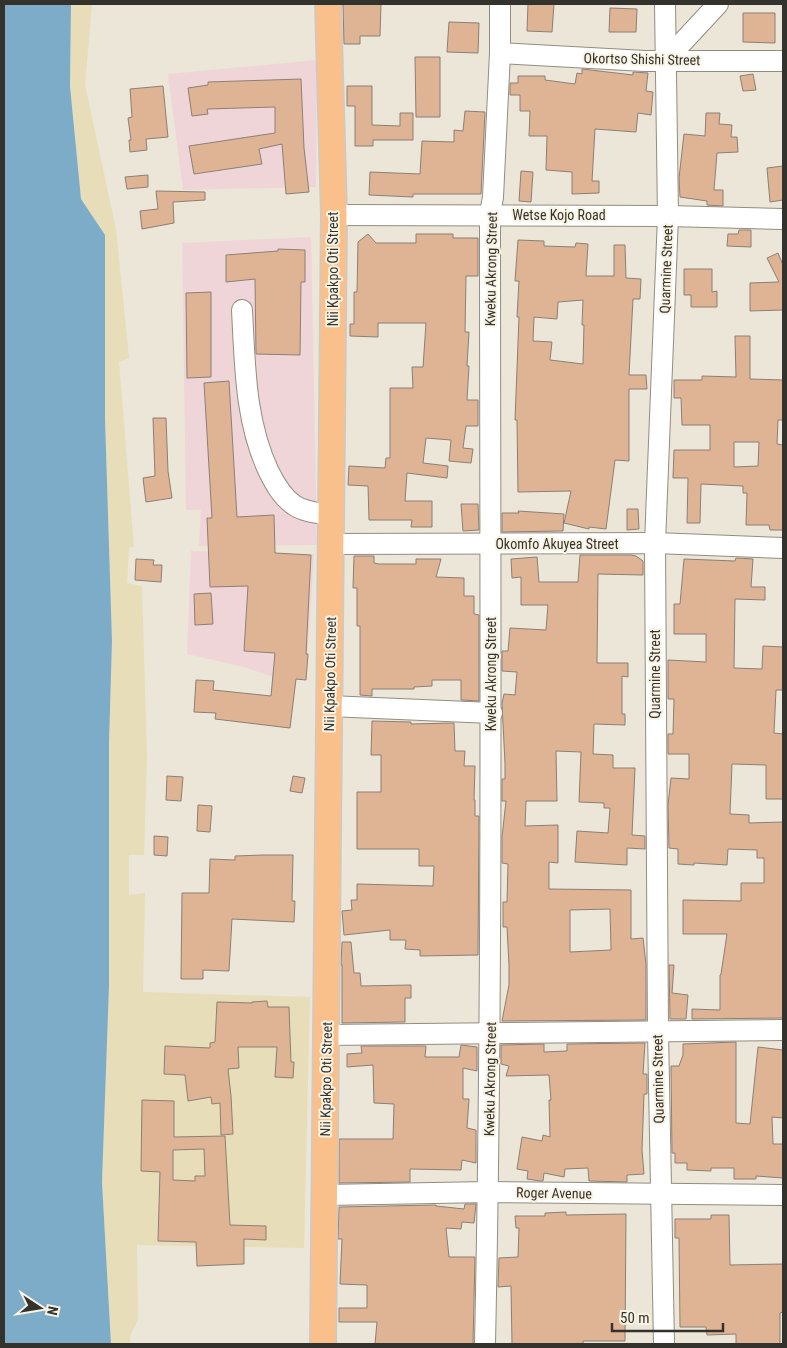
<svg xmlns="http://www.w3.org/2000/svg" width="787" height="1348" viewBox="0 0 787 1348" font-family="'Roboto Condensed',sans-serif">
  <style>
    .education { fill: #efd5d8 }
    .sand { fill: #e7ddb8 }
    .water { fill: #7dacc9 }
    .building { fill: #dfb494; stroke: #8c7f76; fill-rule: evenodd }
    .lines { fill: none; stroke-linecap: round; stroke-linejoin: round }
    .minor-casing { stroke: #928d7f; stroke-width: 22 }
    .major-casing { stroke: #cacac8; stroke-width: 28 }
    .minor { stroke: #fff; stroke-width: 20 }
    .major { stroke: #fac08c; stroke-width: 25 }
    .labels { text-anchor: middle; dominant-baseline: central; stroke-width: 4; stroke-linejoin: round; paint-order: stroke }
    .street-label { font-size: 14px; fill: #34322c; stroke: #f9f3e4 }
  </style>
  <rect width="100%" height="100%" fill="#ebe6d7"/>
  <!-- education -->
  <g class="education">
    <path d="M317 60 316 187 183 190 168 74Z"/>
    <path d="M311 237 317 545 199 546 201 510H186L182 243Z"/>
    <path d="M191 551 314 554 306 680 273 677 244 667 187 654Z"/>
  </g>
  <!-- sand -->
  <path class="sand" d="M71 4H92L85 85 116 229 129 358 119 362 134 547 129 548 127 583 142 586 147 757 144 855H129V895L145 893 143 992 310 997 304 1248 137 1245 138 1320 130 1336V1344H111L102 1182 109 986V743L112 641 105 418V236L81 199 70 86Z"/>
  <!-- water -->
  <path class="water" d="M4 4H71L70 86 81 199 105 235V418L112 641 109 743V986L102 1182 111 1344H4Z"/>
  <!-- building -->
  <g class="building">
    <path d="M343 4H381L380 36H360V44H344Z"/>
    <path d="M528 4H554L552 32 527 31Z"/>
    <path d="M610 8 637 9 636 32H609Z"/>
    <path d="M743 13H775V43L743 42Z"/>
    <path d="M449 22 479 23 478 53 447 52Z"/>
    <path d="M415 57H440V117H416Z"/>
    <path d="M582 69 633 75V72L648 73 646 91 653 92 651 115 638 113 636 132 595 129 592 181H599V193L572 194V172L546 170 547 136H529L530 111H520V95H510V83H518V76H545V80L575 84 577 73 582 74Z"/>
    <path d="M753 74 756 90 743 91 740 76Z"/>
    <path d="M301 79 304 148 309 192 286 194 282 144 259 149 262 164 194 174 189 146 275 133V107L207 109 208 114 192 116 188 88 208 85V82Z"/>
    <path d="M163 86 168 137 146 139 147 150 130 152 129 140H131L128 118 132 117 130 89Z"/>
    <path d="M347 86H372V125L400 126V113H413V140H373V146H355V106H347Z"/>
    <path d="M465 111 485 112 481 194H413V197L369 195 370 172 420 174 422 141 454 142V130L463 131Z"/>
    <path d="M706 113H720L719 124 732 125 731 137H737L738 152 717 153 714 190H723V206L707 205V201L680 197 679 178 684 134 705 136Z"/>
    <path d="M783 166V200L770 202 767 168Z"/>
    <path d="M521 171 533 172 531 202 519 201Z"/>
    <path d="M148 175V187L127 189 125 177Z"/>
    <path d="M156 191 205 192V200L173 202 174 223 142 229 140 211 158 209Z"/>
    <path d="M739 230H751V247L727 246 728 234H738Z"/>
    <path d="M368 234 376 243H416V234H453V238H478V276H466L465 332H469L467 366H469L467 400H478V426H466L463 448 473 449 471 463 449 461 451 440 426 438 423 463 448 466 447 478 407 473 405 501H432V527H411L412 520H369L368 486 348 485 349 466 385 468 386 458H390V388H413L412 367H423L426 323H378V337L350 336V324H354V292H357L358 242Z"/>
    <path d="M518 240 544 241V246L575 247 576 243 588 244 586 276H614V245H625L626 278 641 279 640 299H633L629 375H646L647 389H629V461L615 460 606 529 589 527V529L564 523 571 491 518 492 517 420H515L519 317H517L519 281H515ZM583 300 582 325H584L583 364 550 360 552 342 533 341 534 317 557 319 558 302Z"/>
    <path d="M278 249 305 250V282H301L300 355 256 354 255 279 226 282V255L278 251Z"/>
    <path d="M778 253 783 265V310L750 311V283L779 282 767 258Z"/>
    <path d="M684 269H712V292L717 291V307H691V295H684Z"/>
    <path d="M211 292V377L187 378 186 293Z"/>
    <path d="M735 336H750V379L783 380V420H778L777 444 783 445V530H770L769 525H746L747 493H743V486L701 484 700 523H687L688 478H673L674 450H710V425H682L681 398H674V380H702V376L736 377ZM734 442H759L758 466 734 467Z"/>
    <path d="M229 381 237 517 274 515 275 553 311 555 306 654H308L306 680 296 679 290 728 215 719 216 713 194 712 196 680 214 681 213 690 271 696 275 653 244 651 248 586 210 587 207 518H212L204 383Z"/>
    <path d="M153 418H166L168 471 172 498 146 502 143 478 155 476Z"/>
    <path d="M461 504H478L479 530 463 531Z"/>
    <path d="M627 509H638L639 529 627 530Z"/>
    <path d="M518 511 564 514 563 531 502 532V513H519Z"/>
    <path d="M580 555H631L636 556 643 561V575L598 574 597 663H628V677L622 676V714H625V725L594 724 593 754 613 755V768H635L632 835 645 836V849L627 848V865L575 862 577 831 608 833 610 808H604V803L579 802 581 752 556 751 557 801H526L525 826 558 825V863L549 862V889L631 890V939L643 938 646 964V1020L502 1021 509 985V965L507 927H503V902H507L508 864 502 863V837L506 801H502V779H505V763L502 704 504 694 515 695 517 672 502 671V651H508L510 628 546 630 548 605H521V577L512 578 511 559 537 557 539 582H578ZM610 909 611 950 570 952V910Z"/>
    <path d="M354 556H374V563L379 564H416V559H441L436 577 464 578V596H474V614L479 615V701L461 700V680H432V686L414 687V689H372V696L360 695V626H357V588H353Z"/>
    <path d="M736 558 753 559 751 587H765V600L735 599 734 668 762 669 763 646 783 647V690H776L774 733 783 734V799H766V765L732 764 730 814 749 815V823L783 822V1018L692 1019V1009L720 1010V975L721 974 727 934H683V900L741 901V883H764V858H757V850L728 849 727 865 694 863V865L678 864V849L669 848 668 805 671 778 689 779V754H668V734H673L674 699H668V660L706 662V634H674V604H680L684 559 735 561Z"/>
    <path d="M136 559 154 560 153 565H162L161 582 135 580Z"/>
    <path d="M211 593 213 624 195 625 194 594Z"/>
    <path d="M372 721 411 722V724L454 723 455 751H465L464 766H475L474 800H475V816H479L478 955 420 956V950L405 949 406 940H390V930L344 935 342 911 352 910 351 900H357V884L433 886 434 866H419V849H357V792H381V755H371Z"/>
    <path d="M167 776 183 777 181 801 166 800Z"/>
    <path d="M293 776 305 778 302 793 290 791Z"/>
    <path d="M198 805 212 806 210 832 197 831Z"/>
    <path d="M154 836 168 837 167 856 154 855Z"/>
    <path d="M263 855H293L292 901H295L294 922 232 919 229 971 203 970V979H181L182 893H209L210 859 235 860V856Z"/>
    <path d="M342 942H351L354 973H360L361 986 411 985V998H405V1022L342 1023V965H341Z"/>
    <path d="M669 965H674L672 993 688 995 686 1019H670Z"/>
    <path d="M267 1001 268 1007H289L291 1062H294L293 1078 275 1077 277 1047H238L239 1068 228 1069 231 1096 233 1134 221 1135 220 1103 212 1104 211 1097 188 1101 185 1075 164 1074 165 1046 210 1048V1043L215 1042 217 1002 252 1003V1002Z"/>
    <path d="M736 1042V1123L750 1124 758 1047 783 1050V1118L772 1117 773 1144H783V1178L756 1176V1179H734V1168H711V1171L687 1170V1163H675V1153H672L671 1066H679L683 1055V1044Z"/>
    <path d="M645 1043 643 1074H647V1094H644L642 1150 644 1174 627 1175V1182L589 1181 588 1168 565 1169 564 1177 544 1173 543 1181H540L527 1179 528 1171 517 1169 522 1137 542 1141 543 1135 550 1137 549 1100H551L549 1075 506 1076 509 1066 501 1064V1045L544 1044V1052L567 1051V1044Z"/>
    <path d="M461 1045 477 1047V1071L463 1068V1099H469L467 1128 476 1130V1163L462 1160 461 1170 410 1169V1182L339 1183V1139H393L394 1104 374 1103 373 1065 347 1067V1054L362 1053 361 1046H426L425 1057H459Z"/>
    <path d="M142 1100 174 1101V1137L225 1136 230 1225 266 1226V1240L244 1239V1264L197 1266 196 1242 158 1241 160 1172 141 1171ZM204 1149 205 1176H195V1181L173 1180V1150Z"/>
    <path d="M465 1204H476L474 1223 462 1222 461 1229 446 1228 449 1257H475L473 1344H375L377 1322H339V1308H367V1285L340 1284 342 1239H338L339 1207 436 1205V1206L464 1209Z"/>
    <path d="M566 1212V1215L626 1214 625 1341H583V1344H512L511 1286 498 1287 499 1258 518 1257 519 1228H516L515 1216H545V1213Z"/>
    <path d="M711 1215H729L730 1265 783 1264V1312L780 1313V1344H736V1334L707 1335 706 1327H680L679 1238H675V1219H711Z"/>
  </g>
  <g class="lines">
    <!-- minor casing -->
    <g class="minor-casing">
      <g id="minor">
        <path d="M500 53 645 61H783"/>
        <path d="M666 60 718 4"/>
        <path d="M334 215 668 216 783 219"/>
        <path d="M242 310C245 365 245 422 269 472 275 484 282 497 294 505 304 512 319 513 330 515"/>
        <path d="M331 544 655 543 783 548"/>
        <path d="M329 706 492 713"/>
        <path d="M326 1035 783 1030"/>
        <path d="M325 1195 488 1192 783 1195"/>
        <path d="M485 1344C493 968 490 591 490 214L493 197 500 53V4"/>
        <path d="M664 1344 658 1031 655 543 668 216 665 4"/>
      </g>
    </g>
    <!-- major casing -->
    <g class="major-casing">
      <path id="major" d="M323 1344 334 215 328 4"/>
    </g>
    <!-- minor -->
    <use href="#minor" class="minor"/>
    <!-- major -->
    <use href="#major" class="major"/>
  </g>
  <g class="labels">
    <!-- street labels -->
    <g class="street-label">
      <text transform="translate(642 59) rotate(1)">Okortso Shishi Street</text>
      <text x="559" y="215">Wetse Kojo Road</text>
      <text transform="translate(333 269) rotate(-90)">Nii Kpakpo Oti Street</text>
      <text transform="translate(491 269) rotate(-89)">Kweku Akrong Street</text>
      <text transform="translate(666 269) rotate(-88)">Quarmine Street</text>
      <text x="557" y="544">Okomfo Akuyea Street</text>
      <text transform="translate(330 674) rotate(-89)">Nii Kpakpo Oti Street</text>
      <text transform="translate(491 674) rotate(-90)">Kweku Akrong Street</text>
      <text transform="translate(655 674) rotate(-90)">Quarmine Street</text>
      <text transform="translate(326 1079) rotate(-89)">Nii Kpakpo Oti Street</text>
      <text transform="translate(490 1079) rotate(-89)">Kweku Akrong Street</text>
      <text transform="translate(658 1079) rotate(-91)">Quarmine Street</text>
      <text transform="translate(554 1193) rotate(1)">Roger Avenue</text>
    </g>
  </g>
  <!-- border -->
  <rect width="787" height="1348" fill="none" stroke="#34322c" stroke-width="10"/>
  <!-- north arrow -->
  <g transform="translate(40 1308) rotate(102)" stroke="#f9f3e4" stroke-width="4" paint-order="stroke">
  <path d="M0-4L9 19L0 12L-9 19Z" fill="#34322c"/>
  <text y="-8" font-size="14" font-weight="bold" text-anchor="middle" fill="#34322c">N</text>
  </g>
  <!-- scale -->
  <path d="M612 1323v8h111v-8" fill="none" stroke="#34322c" stroke-width="2.5"/>
  <text x="620" y="1323" font-size="15" fill="#34322c" stroke="#f9f3e4" stroke-width="4" paint-order="stroke">50 m</text>
</svg>
